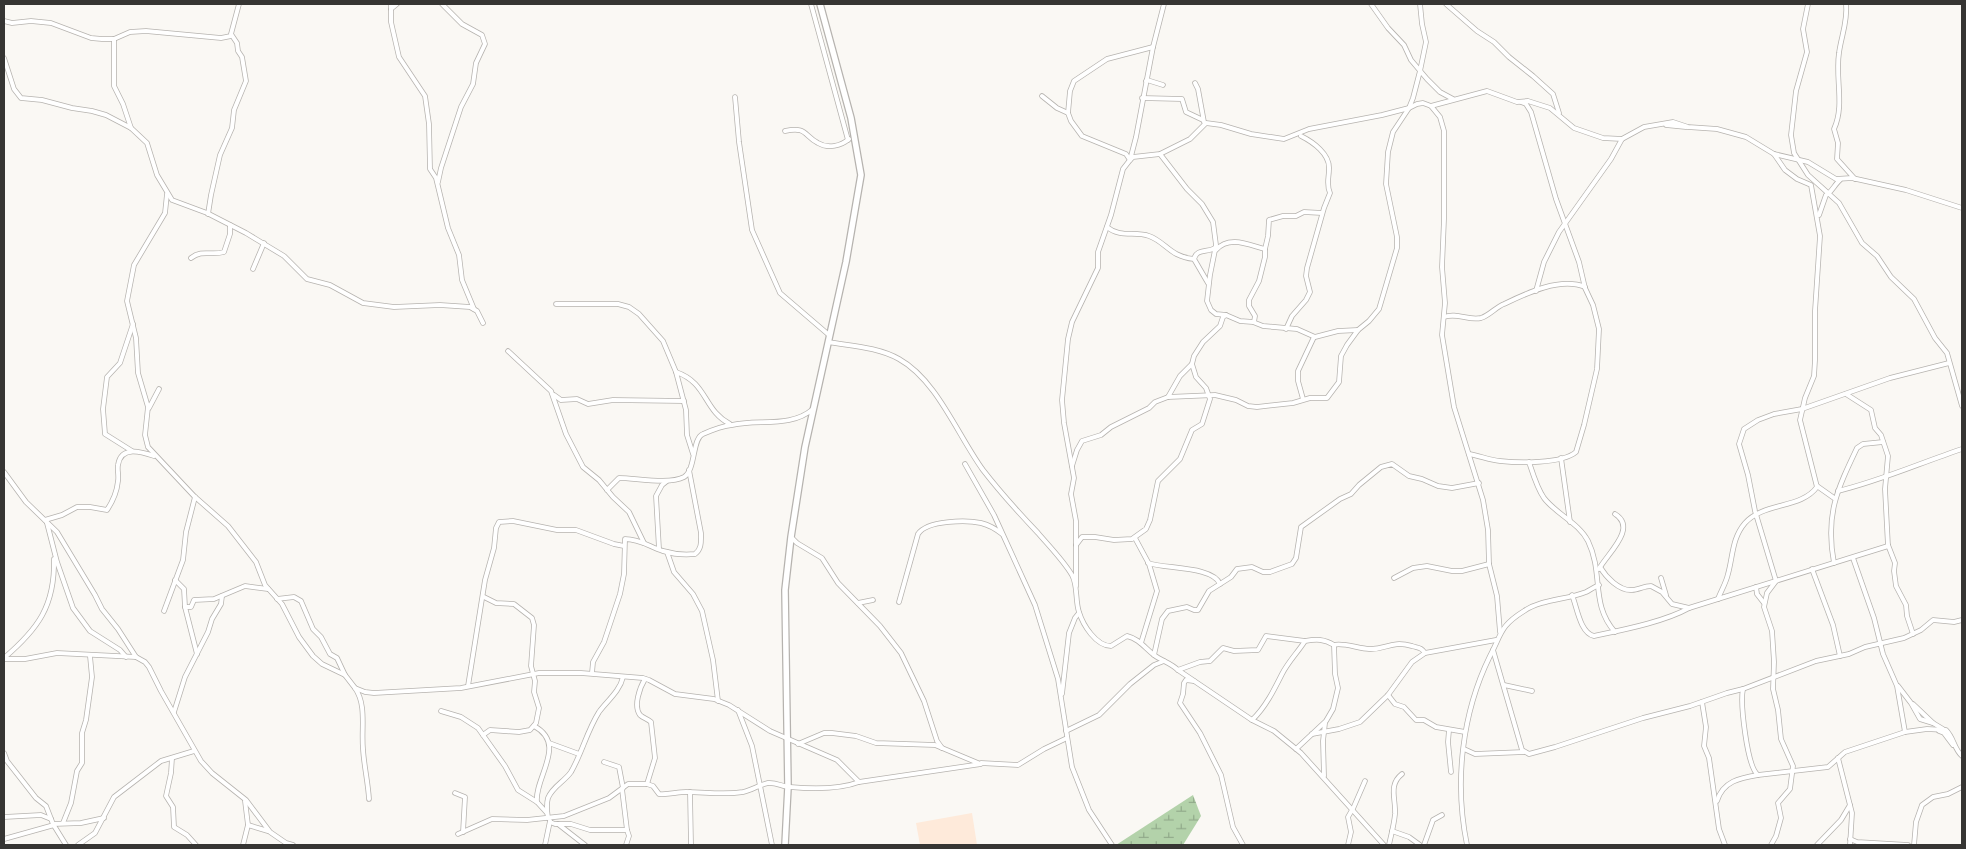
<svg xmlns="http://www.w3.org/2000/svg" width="1966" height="849" viewBox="0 0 1966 849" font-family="'Sofia Sans Condensed',sans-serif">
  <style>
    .education { fill: #feeada }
    .wetland { fill: url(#wetland-marsh) }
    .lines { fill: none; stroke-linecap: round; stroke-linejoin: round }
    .street-casing { stroke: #b6b3af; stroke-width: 5.5 }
    .secondary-casing { stroke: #b6b3af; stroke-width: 8 }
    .street { stroke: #fff; stroke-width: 4 }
    .secondary { stroke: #fff; stroke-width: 5.5 }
  </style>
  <defs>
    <pattern id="wetland-marsh" width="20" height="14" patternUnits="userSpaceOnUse" patternTransform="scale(1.25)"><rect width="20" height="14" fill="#b3d2aa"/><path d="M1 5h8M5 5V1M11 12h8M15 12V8" fill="none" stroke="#92ab8b"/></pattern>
  </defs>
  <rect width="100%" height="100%" fill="#faf8f4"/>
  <!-- education -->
  <path class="education" d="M972 813 977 845H920L916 823Z"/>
  <!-- wetland -->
  <path class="wetland" d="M1193 795 1201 816 1183 845H1116Z"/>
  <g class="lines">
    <!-- street casing -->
    <g class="street-casing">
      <g id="street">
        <path d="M391 4V22L399 57 425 96 429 124 430 169 436 178 448 228 459 255 462 280 474 309"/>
        <path d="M811 4 848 140"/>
        <path d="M1371 4 1388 28 1404 45 1411 60 1427 79 1440 92 1453 99"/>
        <path d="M1446 4 1477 31 1494 42 1509 57 1533 76 1553 94 1559 113"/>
        <path d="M1808 4 1803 29 1807 52 1796 91 1791 135 1794 153 1808 175 1839 203 1862 243 1877 256 1891 277 1914 299 1935 338 1947 353 1962 406"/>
        <path d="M1846 4C1848 21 1841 37 1839 53 1835 79 1845 105 1834 129L1838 143 1837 159 1855 179"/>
        <path d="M391 9 397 4"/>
        <path d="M4 21 12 23 31 21 51 23 91 38 102 39H114L130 32 146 31 221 38 231 36"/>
        <path d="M114 39V86L123 104 131 128"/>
        <path d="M4 58 14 89 21 98 42 100 72 108 92 111 106 115 131 128 147 143 157 175 172 200 207 213 246 233 284 256 307 279 330 285 363 303 394 307 440 305 470 307 477 311 483 323"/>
        <path d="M1146 81 1147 80 1163 85"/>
        <path d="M1195 83 1198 89 1204 122"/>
        <path d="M1042 96 1057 108 1068 113 1071 121 1082 136 1126 154 1130 160 1133 157 1160 154 1190 139 1206 123 1221 125 1251 134 1284 139 1309 129 1382 115 1409 108 1417 104 1423 103 1431 106 1487 91 1517 102 1528 101 1550 108 1574 128 1603 138 1622 139 1644 127 1673 122 1688 127 1717 129 1746 137 1774 154 1808 162 1836 179 1852 178 1906 190 1962 208"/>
        <path d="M735 97 739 142 752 230 780 293 829 335"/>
        <path d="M1142 98 1182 99 1186 112 1203 120"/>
        <path d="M1431 106 1440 117 1444 131V219L1442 267 1445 303 1442 335 1454 407 1483 500 1488 530 1489 564 1497 596 1500 632"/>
        <path d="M1068 113 1070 91 1074 81 1107 59 1153 47"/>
        <path d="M1666 125 1686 127"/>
        <path d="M785 131C807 126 804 136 818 143 828 149 841 146 849 139"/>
        <path d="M1160 154 1187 189 1202 204 1213 222 1216 245 1210 275 1207 301 1211 310 1216 314 1226 315 1240 321 1253 322 1263 326 1297 329 1315 337 1338 331 1358 330"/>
        <path d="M438 182 441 168 461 107 473 84 476 63 485 44 482 35 462 24 442 4"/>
        <path d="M167 194 165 213 134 265 127 301 136 338 138 373 148 407 145 435 148 447 194 496 228 526 256 562 265 585 282 604 299 637 313 656 322 664 345 675 355 688 365 692 374 693 461 688 539 673H581L643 678 649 680 675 694 714 699 729 705 770 731 837 760 859 782 981 764V763L1018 765 1044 749 1067 738"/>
        <path d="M208 214 211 195 220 155 232 128 234 110 246 81 242 57 238 51 237 43 231 34 239 4"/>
        <path d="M1819 215 1826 195C1831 193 1835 184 1840 180"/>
        <path d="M1107 227C1120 238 1135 231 1149 236 1166 242 1170 257 1194 259L1208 283"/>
        <path d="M191 258C202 249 212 256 224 252L230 234V225"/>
        <path d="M1194 259C1197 248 1207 253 1215 248L1216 250C1229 235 1249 245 1265 249"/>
        <path d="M253 269 264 243"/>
        <path d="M1536 291 1544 262 1559 232 1611 159 1622 139"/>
        <path d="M556 304H618L629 307 639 314 663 341 676 372 686 410 687 435 693 454"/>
        <path d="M1444 317C1457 312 1468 321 1481 318 1490 315 1496 307 1504 304 1527 293 1560 277 1585 287"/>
        <path d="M1254 322 1255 316 1249 306V300L1259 281 1265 257V249L1268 236 1269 220 1283 216H1296L1304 212 1322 213"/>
        <path d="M1286 329 1292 316 1306 300 1310 292 1306 276 1307 268 1324 208 1330 193C1326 184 1329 178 1329 169 1330 154 1313 142 1301 136"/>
        <path d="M828 342C851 346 878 347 899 359 937 380 958 436 983 470 1000 492 1019 513 1038 533 1049 546 1063 560 1072 575 1078 586 1075 600 1079 612 1083 625 1096 646 1111 646L1127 636C1139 639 1144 647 1154 655 1162 661 1171 663 1178 670L1252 720 1274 731 1301 753 1384 845"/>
        <path d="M508 351 551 391 566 434 583 467 599 480 613 497 629 512 644 543"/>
        <path d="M676 372C708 383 703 410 730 424"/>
        <path d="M554 395 561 400 577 399 588 404 613 400 684 401"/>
        <path d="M1168 397 1180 376 1192 364 1194 356 1203 342 1220 326 1223 317 1226 315"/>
        <path d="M1303 399 1298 381V371L1314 337"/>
        <path d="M149 408 159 389"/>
        <path d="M132 451 105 434 103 409 107 377 120 363 133 324"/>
        <path d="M1469 454C1480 456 1490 460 1500 461 1518 463 1562 464 1576 452L1584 425 1597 369 1599 329 1593 305 1585 288 1579 262 1556 199 1531 112 1526 104 1521 102"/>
        <path d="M1561 458 1570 522"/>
        <path d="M1529 462C1533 474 1537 488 1544 498 1556 514 1579 523 1588 541 1604 574 1590 604 1615 632"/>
        <path d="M965 464 994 515 1035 605 1058 679 1072 767 1089 810 1112 845"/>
        <path d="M1072 466 1077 450 1082 441 1101 435 1111 427 1149 408 1155 402 1168 397 1215 395 1236 400 1248 406 1257 407 1293 403 1310 398H1327L1339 382 1341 356 1347 345 1358 330 1369 321 1379 309 1397 248V237L1386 184 1388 152 1393 132 1409 108 1413 98 1420 71 1426 42 1422 24 1420 4"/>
        <path d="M4 472 26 502 57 532 95 595 102 609 118 629 136 657 145 662 149 667 161 691 201 761 212 773 246 800 270 832 286 843 293 845"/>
        <path d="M1817 486 1834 498"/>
        <path d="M607 490 619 478C636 478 669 485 684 477 696 470 692 438 703 434 712 430 723 426 732 425 759 419 791 428 813 409"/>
        <path d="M1838 491C1880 481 1920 463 1962 449"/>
        <path d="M45 520 62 515 77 507H90L107 510C113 501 117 491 118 481 119 475 117 470 118 465 121 445 142 452 154 456"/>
        <path d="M47 523 57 562 73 608 90 631 120 650 126 657"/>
        <path d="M791 537 797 543 822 558 838 583 880 626 901 653 924 701 937 741 942 748"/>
        <path d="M1135 538 1149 564 1157 591 1141 643"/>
        <path d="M1076 545 1082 537H1095L1114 540 1132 539 1146 529 1150 520 1158 481 1180 459 1192 430 1202 424 1210 399 1206 388 1196 377 1192 364"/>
        <path d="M1888 545 1895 563 1894 571 1896 586 1906 605 1907 616 1913 634"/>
        <path d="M659 549 656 496 662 485 667 481"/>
        <path d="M667 552 674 572 693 594 702 611 713 660 718 701"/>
        <path d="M1853 558 1874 618 1883 654 1897 686 1905 732"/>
        <path d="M1148 563C1165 569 1213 566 1220 584"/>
        <path d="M1834 563C1825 515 1837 490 1857 448L1863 444 1883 442"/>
        <path d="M1600 567C1606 577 1619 591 1632 590 1638 590 1644 586 1651 586L1662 592 1672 604 1689 608"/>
        <path d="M1599 569C1607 554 1638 528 1615 514"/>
        <path d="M1812 569 1833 625 1840 656"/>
        <path d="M1394 578 1413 568 1427 566 1452 571H1462L1489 564"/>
        <path d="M1661 578 1666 595"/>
        <path d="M175 580 184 589 185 607 197 654"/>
        <path d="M1076 586V521L1071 494 1074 478 1064 423 1062 400 1068 339 1072 322 1098 268V252L1111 215 1123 169 1130 160 1136 137 1153 47 1164 4"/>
        <path d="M1756 587 1757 594 1764 603"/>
        <path d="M1572 595C1577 607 1580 633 1594 636 1622 630 1664 622 1689 608L1888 546 1885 489 1888 456 1881 435 1875 428 1871 410 1846 394"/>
        <path d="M277 599 294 597 301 601 313 629 321 637 330 654 337 658 345 675"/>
        <path d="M1718 599C1721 591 1726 583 1728 574 1733 556 1732 538 1745 523 1764 502 1801 509 1817 487L1800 420 1805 398 1814 376 1815 360V311L1820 236 1811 185 1797 179 1785 170 1774 154"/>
        <path d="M899 602 918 534C927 520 967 520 981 523 989 525 996 529 1002 534"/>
        <path d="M858 603 873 600"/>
        <path d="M185 607H191L194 600 214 599 245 586 268 589"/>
        <path d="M164 611 183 560 186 532 195 497"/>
        <path d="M1493 650 1522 750 1529 754 1555 747 1643 718 1690 706 1727 693 1743 689 1816 661 1849 654 1865 647 1904 638 1921 630 1933 620 1954 622 1962 620"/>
        <path d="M1154 655 1162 619 1168 611 1187 607 1194 610H1198L1209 591 1231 577 1237 569 1252 567 1263 572H1270L1292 564 1296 558 1301 527 1340 499 1351 494 1359 485 1381 467 1392 464 1409 476 1422 479 1438 486 1452 488 1479 483"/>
        <path d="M4 658C38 629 55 606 54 559"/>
        <path d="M4 659H25L57 653 136 657"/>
        <path d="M1178 670 1200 662 1210 661 1223 648 1234 651 1258 650 1266 636 1305 641"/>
        <path d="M592 673 593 662 604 642 620 594 624 574 625 539C640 539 650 547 663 551 673 554 685 555 695 554 702 549 701 541 701 533L689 470"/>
        <path d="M645 679C640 687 633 706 640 715 643 718 648 719 651 722L655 758 647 784"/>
        <path d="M1194 681 1186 680 1184 683 1183 694 1180 703 1200 733 1221 775 1233 827 1243 845"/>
        <path d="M1504 685 1532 691"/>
        <path d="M468 686 485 580 494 548 496 528 499 522 513 521 557 530H576L614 544 624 546"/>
        <path d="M1898 686 1911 703 1920 719 1933 723 1943 729"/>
        <path d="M355 688C367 705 361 729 363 749 364 766 368 782 369 799"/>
        <path d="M1743 689C1740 703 1747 767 1758 775L1828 767 1845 752 1905 732 1927 729 1946 730C1954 738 1954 749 1962 756"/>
        <path d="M1062 694 1069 633 1075 618 1079 613"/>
        <path d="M1388 695 1395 704 1404 707 1416 720H1424L1436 727 1465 732"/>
        <path d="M1702 702 1706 727 1704 746 1709 758 1719 829 1725 845"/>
        <path d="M1913 704 1933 723"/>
        <path d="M738 710 752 746 772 845"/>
        <path d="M441 711 461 717 478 728 505 766 518 790 537 802 547 813"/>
        <path d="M174 712 185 677 208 632 212 619 221 604 222 596"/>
        <path d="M1252 720C1265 708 1274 690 1282 674 1288 662 1298 652 1305 641 1317 639 1324 639 1334 645 1342 642 1360 649 1369 649 1387 650 1390 640 1412 646 1418 648 1421 647 1425 653"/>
        <path d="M534 726C568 744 534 778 537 802"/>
        <path d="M1449 730 1448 742 1451 772"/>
        <path d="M1066 731 1099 715 1130 684 1154 665 1164 661"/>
        <path d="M1939 731 1944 733 1953 745"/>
        <path d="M1312 734 1339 729 1360 722 1388 695 1412 662 1425 653 1496 640"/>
        <path d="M483 735 490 730 519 732 530 730 536 723 539 708 534 692 535 681 531 666 534 625 532 618 514 604 496 603 484 597"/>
        <path d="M549 743 579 754"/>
        <path d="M798 744 824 733H832L856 736 876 743 935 745 978 763"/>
        <path d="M1296 749 1326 721 1333 709 1338 688 1335 674 1334 645"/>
        <path d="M1464 749 1475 754 1524 752"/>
        <path d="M4 753 7 761 18 775 36 798 46 806 53 824 66 845"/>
        <path d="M172 758 171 773 166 796 173 807 174 827 187 835 196 845"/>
        <path d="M1838 758 1852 813 1850 845"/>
        <path d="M604 762 619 767 623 788"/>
        <path d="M1324 776 1323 741 1325 723"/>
        <path d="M622 789 627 830"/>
        <path d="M690 792 691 845"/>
        <path d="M455 793 465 797 463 832"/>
        <path d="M1717 801C1723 781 1740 778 1758 775"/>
        <path d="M1352 811 1365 781"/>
        <path d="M4 817 41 815 51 819"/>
        <path d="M548 818C547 811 546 805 548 798 553 786 564 782 571 772 582 753 587 731 599 712 607 701 620 691 623 677"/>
        <path d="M550 822 555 824H571L590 830H627L629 836 626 845"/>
        <path d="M63 823 71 803 77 771 82 763V733L86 720 92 677 90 656"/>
        <path d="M53 824 81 823 104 818"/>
        <path d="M558 824 585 845"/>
        <path d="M248 825 268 831"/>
        <path d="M1392 831 1409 837 1420 845"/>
        <path d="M458 834 492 819 527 820 564 816 609 798 628 784H647L653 786 659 794C669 795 677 792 686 792 705 792 724 795 743 792 752 790 759 785 768 783 776 782 783 787 790 787 812 789 838 790 859 782"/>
        <path d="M4 839 54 825"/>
        <path d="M1850 839 1857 842 1908 845"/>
        <path d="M78 845 95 833 114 797 161 761 194 751"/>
        <path d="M243 845 248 825 245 801"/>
        <path d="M545 845 550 821"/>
        <path d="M1348 845 1351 832 1348 817 1352 810"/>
        <path d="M1389 845C1391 835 1394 825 1395 814 1396 799 1388 785 1402 774"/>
        <path d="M1424 845 1433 820 1442 815"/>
        <path d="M1467 845C1454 782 1462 713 1490 656 1502 633 1500 626 1524 611 1542 599 1566 600 1586 592 1590 590 1594 587 1599 585"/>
        <path d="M1771 845 1776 836 1781 818 1778 803 1790 789 1793 766 1781 739 1778 710 1773 689 1774 662 1772 631 1764 607 1767 593 1776 581 1755 511 1748 475 1739 444 1744 429 1758 420 1774 414 1802 409 1890 378 1949 363"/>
        <path d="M1817 845 1841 820 1850 805"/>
        <path d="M1914 845 1916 822 1922 805 1933 797 1948 794 1962 787"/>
      </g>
    </g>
    <!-- secondary casing -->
    <g class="secondary-casing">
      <path id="secondary" d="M785 845 788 787 785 590 791 537 805 447 846 262 861 175 851 118 820 4"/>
    </g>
    <!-- street -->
    <use href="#street" class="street"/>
    <!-- secondary -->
    <use href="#secondary" class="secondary"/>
  </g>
  <!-- border -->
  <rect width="1966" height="849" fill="none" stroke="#363533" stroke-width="10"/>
</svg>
